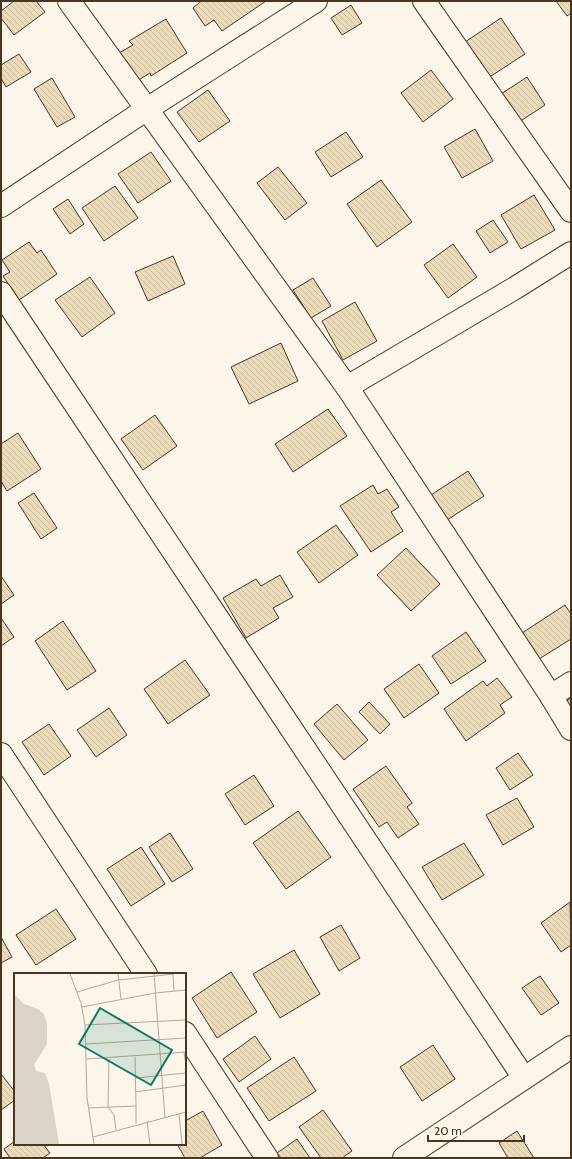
<svg xmlns="http://www.w3.org/2000/svg" width="572" height="1159" viewBox="0 0 572 1159" font-family="Cabin,sans-serif">
  <style>
    .building { fill: url(#building-back-hatch); stroke: #4a3520 }
    .lines { fill: none; stroke-linecap: round; stroke-linejoin: round }
    .street-casing { stroke: #4a3520; stroke-width: 24 }
    .highway-casing { stroke: #4a3520; stroke-width: 24 }
    .street { stroke: #fbf6e9; stroke-width: 22 }
    .highway { stroke: #fbf6e9; stroke-width: 22 }
    .inset-road { fill: none; stroke: #b4a999; stroke-width: 1 }
    .view { fill: #0f766e; fill-opacity: 0.15; stroke: #0f766e; stroke-width: 2 }
    .inset-edge { fill: none; stroke: #4a3520; stroke-width: 2 }
  </style>
  <defs>
    <pattern id="building-back-hatch" width="6" height="6" patternUnits="userSpaceOnUse"><rect width="6" height="6" fill="#ecdcbc"/><path d="M-1 5l2 2M0 0l6 6M5-1l2 2" fill="none" stroke="#ccbda1"/></pattern>
  </defs>
  <rect width="100%" height="100%" fill="#fbf6e9"/>
  <!-- building -->
  <g class="building">
    <path d="M14 1H36L45 12 14 35 1 18V11Z"/>
    <path d="M201 1H266L222 31 214 20 205 26 193 8Z"/>
    <path d="M556 1H571V13L567 16Z"/>
    <path d="M351 5 362 23 342 35 331 18Z"/>
    <path d="M501 18 525 54 488 78 465 42Z"/>
    <path d="M166 19 187 53 151 76 150 73 137 81 119 53 133 45 129 41Z"/>
    <path d="M19 54 31 72 6 87 1 78V65Z"/>
    <path d="M431 70 453 99 423 122 401 93Z"/>
    <path d="M527 77 545 105 519 122 501 94Z"/>
    <path d="M52 78 75 117 57 127 34 89Z"/>
    <path d="M208 90 230 121 199 142 177 112Z"/>
    <path d="M475 129 493 161 462 178 444 147Z"/>
    <path d="M346 132 363 157 331 177 315 152Z"/>
    <path d="M151 152 171 181 138 203 118 174Z"/>
    <path d="M278 167 307 203 285 220 257 183Z"/>
    <path d="M381 180 412 222 377 247 347 204Z"/>
    <path d="M115 186 138 218 104 241 82 208Z"/>
    <path d="M534 195 555 230 521 249 501 215Z"/>
    <path d="M68 199 84 224 70 234 53 209Z"/>
    <path d="M493 220 508 242 490 253 476 231Z"/>
    <path d="M29 242 37 253 41 250 57 274 19 300 3 276 10 272 2 260Z"/>
    <path d="M453 244 477 277 448 298 424 265Z"/>
    <path d="M173 256 185 284 148 301 135 272Z"/>
    <path d="M90 277 115 313 82 337 55 300Z"/>
    <path d="M313 278 331 306 311 318 293 290Z"/>
    <path d="M355 302 377 341 343 360 322 321Z"/>
    <path d="M281 343 298 381 249 404 231 367Z"/>
    <path d="M328 409 347 436 293 472 275 444Z"/>
    <path d="M155 415 177 446 143 470 121 439Z"/>
    <path d="M18 433 41 469 7 491 1 481V444Z"/>
    <path d="M468 471 484 496 447 520 431 495Z"/>
    <path d="M373 485 378 494 387 489 399 507 391 512 403 531 371 552 340 506Z"/>
    <path d="M34 493 57 528 41 539 18 503Z"/>
    <path d="M336 525 358 555 319 583 297 552Z"/>
    <path d="M406 548 440 584 411 611 377 575Z"/>
    <path d="M280 575 293 597 273 608 279 618 246 638 223 598 256 579 261 586Z"/>
    <path d="M1 576 14 595 1 604Z"/>
    <path d="M565 605 571 614V639L539 659 522 633Z"/>
    <path d="M1 618 14 637 1 646Z"/>
    <path d="M63 621 96 671 67 690 35 641Z"/>
    <path d="M466 632 486 661 451 684 432 656Z"/>
    <path d="M185 660 210 695 168 724 144 689Z"/>
    <path d="M419 664 439 693 404 718 384 689Z"/>
    <path d="M497 678 512 697 500 705 505 713 466 741 444 709 483 681 487 686Z"/>
    <path d="M571 698V714L564 702Z"/>
    <path d="M369 702 390 724 380 734 359 712Z"/>
    <path d="M337 704 368 740 344 760 314 724Z"/>
    <path d="M109 708 127 735 96 757 77 730Z"/>
    <path d="M49 724 71 756 44 775 22 742Z"/>
    <path d="M518 753 533 775 510 790 496 768Z"/>
    <path d="M386 766 412 803 407 807 419 824 398 838 387 822 379 827 353 789Z"/>
    <path d="M254 775 274 806 245 825 225 794Z"/>
    <path d="M517 798 534 827 503 845 486 815Z"/>
    <path d="M298 811 331 857 286 889 253 843Z"/>
    <path d="M170 833 193 869 172 882 149 847Z"/>
    <path d="M464 843 484 875 442 900 422 867Z"/>
    <path d="M141 847 165 884 131 906 107 869Z"/>
    <path d="M570 902 571 945 561 952 541 923Z"/>
    <path d="M56 909 76 939 36 965 16 935Z"/>
    <path d="M341 925 360 958 339 971 320 937Z"/>
    <path d="M1 937 12 957 1 963Z"/>
    <path d="M294 950 320 994 280 1018 253 974Z"/>
    <path d="M231 972 257 1012 217 1038 192 998Z"/>
    <path d="M540 976 559 1003 541 1015 522 988Z"/>
    <path d="M255 1036 271 1059 239 1082 223 1059Z"/>
    <path d="M433 1045 455 1079 422 1101 400 1067Z"/>
    <path d="M294 1057 316 1091 269 1121 247 1088Z"/>
    <path d="M1 1074 15 1092V1100L1 1110Z"/>
    <path d="M323 1110 352 1151 342 1158H321L299 1127Z"/>
    <path d="M203 1111 222 1145 200 1158H185L177 1144H185V1121Z"/>
    <path d="M517 1131 534 1158H508L499 1143Z"/>
    <path d="M297 1139 310 1158H281L277 1153Z"/>
    <path d="M15 1141V1144H43L50 1153 43 1158H10L4 1149Z"/>
  </g>
  <g class="lines">
    <!-- street casing -->
    <g class="street-casing">
      <g id="street">
        <path d="M69 1 347 387 551 696 571 729"/>
        <path d="M424 1 571 211"/>
        <path d="M1 206 147 109 316 1"/>
        <path d="M1 293 524 1078"/>
        <path d="M347 387 515 288 571 253"/>
        <path d="M551 696 571 683"/>
        <path d="M1 754 146 974"/>
        <path d="M185 1033 267 1158"/>
      </g>
    </g>
    <!-- highway casing -->
    <g class="highway-casing">
      <path id="highway" d="M404 1158 571 1047"/>
    </g>
    <!-- street -->
    <use href="#street" class="street"/>
    <!-- highway -->
    <use href="#highway" class="highway"/>
  </g>
  <!-- overview -->
  <g transform="translate(14 973)">
    <rect width="172" height="172" fill="#fbf6e9"/>
    <path d="M0 21 10 31 24 36 30 41 33 51V71L20 92 22 98 31 100 35 111 45 171H0Z" fill="#dcd4c6"/>
    <path class="inset-road" d="M56 1 67 30 71 52 73 125 80 171M104 1 107 26M140 1 151 145M159 1 160 18M63 19 104 7 160 1M68 34 141 20 172 17M71 52 172 47M72 71 172 65M170 79 172 93M73 86 172 79M95 86 94 134 100 142 102 157M122 105 172 100M121 119 172 112M122 133V151M74 135 122 133 121 84M165 141 168 171M133 148 136 171M79 164 172 139"/>
    <path class="view" d="M86 35 158 77 137 112 65 71Z"/>
    <rect width="172" height="172" class="inset-edge"/>
  </g>
  <!-- border -->
  <rect width="572" height="1159" fill="none" stroke="#4a3520" stroke-width="4"/>
  <!-- scale -->
  <path d="M428 1135v6h96v-6" fill="none" stroke="#4a3520" stroke-width="2"/>
  <text x="434" y="1135" font-size="12" fill="#4a3520" stroke="#fbf6e9" stroke-width="3" paint-order="stroke">20 m</text>
</svg>
